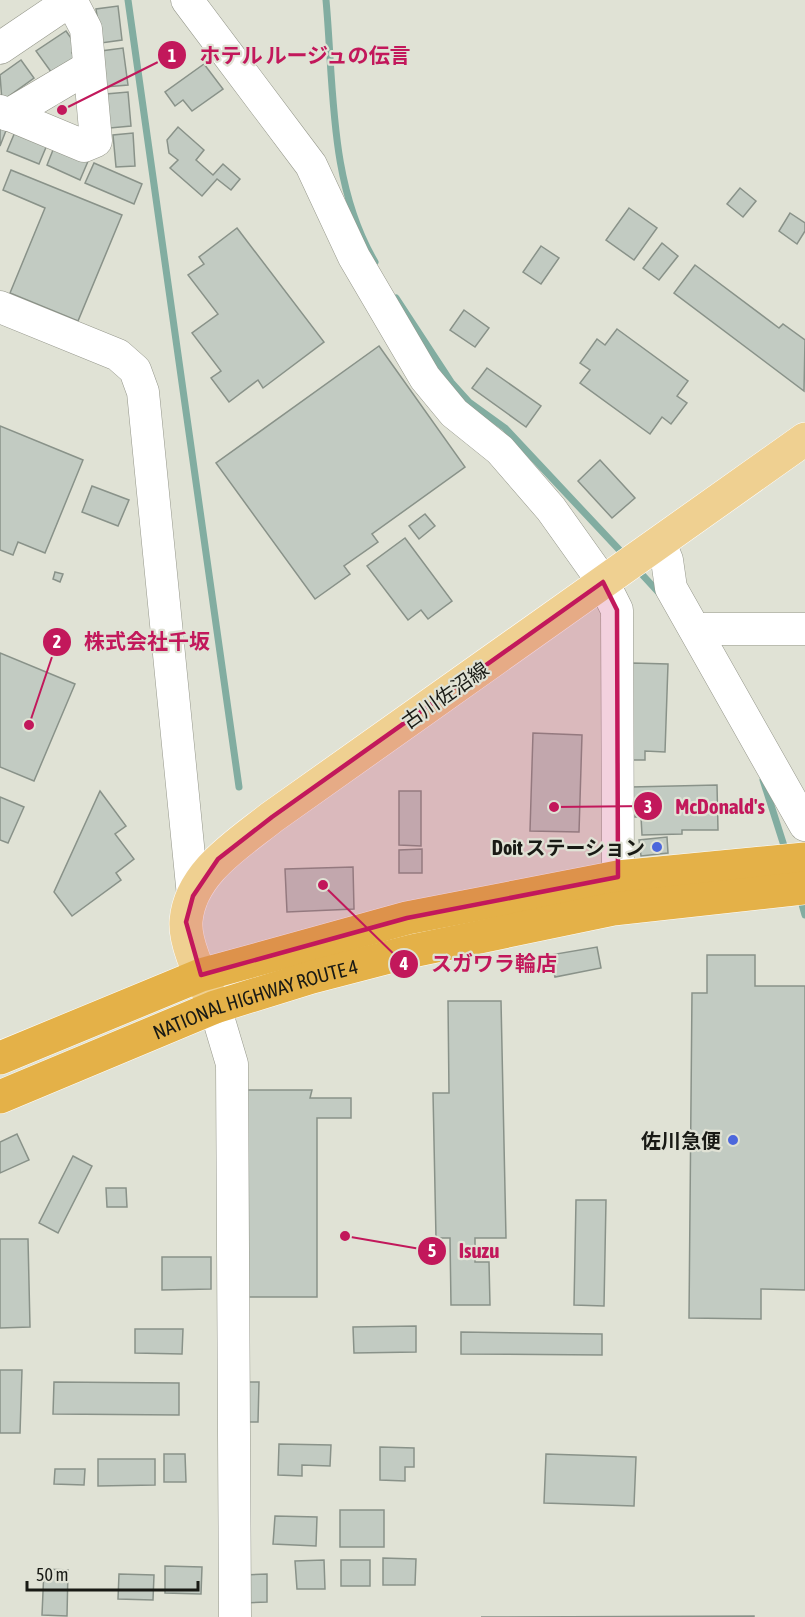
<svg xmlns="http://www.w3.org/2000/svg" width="805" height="1617" viewBox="0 0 805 1617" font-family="'Asap Condensed','Noto Sans JP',sans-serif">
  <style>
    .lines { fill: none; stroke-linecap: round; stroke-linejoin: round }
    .stream { stroke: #82ada1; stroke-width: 7 }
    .building { fill: #c2cbc2; stroke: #899289; stroke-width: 1.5 }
    .minor-casing { stroke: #95978b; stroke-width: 33 }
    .major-casing { stroke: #fff; stroke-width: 34 }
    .highway-casing { stroke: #fff; stroke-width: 34 }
    .minor { stroke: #fff; stroke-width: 32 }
    .major { stroke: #efd091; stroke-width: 33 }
    .highway { stroke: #e4b148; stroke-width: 33 }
    .marked { fill: #c2185b; fill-opacity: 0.2; stroke: #c2185b; stroke-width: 4.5; stroke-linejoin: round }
    .poi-dot { fill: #4c67dc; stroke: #e0e2d5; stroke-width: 2 }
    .labels { text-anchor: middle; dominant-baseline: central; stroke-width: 4.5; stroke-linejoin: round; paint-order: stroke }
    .street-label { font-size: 20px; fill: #191a15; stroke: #e0e2d5 }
    .poi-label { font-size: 20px; font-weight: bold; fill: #191a15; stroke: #e0e2d5; text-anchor: end }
    .leader { fill: none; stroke: #c2185b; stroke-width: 2 }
    .callout-dot { fill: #c2185b; stroke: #e0e2d5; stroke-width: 2 }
    .mark-label { font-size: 18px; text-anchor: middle; font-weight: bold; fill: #fff }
    .callout-label { font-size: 21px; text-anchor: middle; font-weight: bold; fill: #c2185b; stroke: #e0e2d5; stroke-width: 4.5; stroke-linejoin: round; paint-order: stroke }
  </style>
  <rect width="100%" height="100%" fill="#e0e2d5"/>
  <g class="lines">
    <!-- stream -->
    <g class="stream">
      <path d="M128 0 239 787"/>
      <path d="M326 0C334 88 329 184 375 262"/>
      <path d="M396 298 451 382 469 402 505 428 626 557"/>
      <path d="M637 569 660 594"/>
      <path d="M763 780 786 852"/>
      <path d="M800 897 805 915"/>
    </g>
  </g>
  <!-- building -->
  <g class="building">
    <path d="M118 6 122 40 101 43 96 9Z"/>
    <path d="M66 31 78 48 72 53 77 60 54 76 36 51Z"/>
    <path d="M123 48 128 85 105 87 101 51Z"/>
    <path d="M21 60 34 78 2 101 0 75Z"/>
    <path d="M204 64 223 89 192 111 183 100 175 106 165 92Z"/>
    <path d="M128 92 131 126 110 128 106 94Z"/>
    <path d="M0 125 7 128 0 146Z"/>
    <path d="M178 127 204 150 196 160 213 175 223 164 240 179 231 190 217 179 202 196 170 168 178 160 169 153 167 140Z"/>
    <path d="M15 132 47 145 39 164 7 151Z"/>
    <path d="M133 133 135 166 116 167 113 135Z"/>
    <path d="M55 145 89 159 80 180 47 165Z"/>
    <path d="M94 163 142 184 134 204 85 183Z"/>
    <path d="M11 170 122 215 78 321 10 293 45 208 3 190Z"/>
    <path d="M740 188 756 201 743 217 727 204Z"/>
    <path d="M629 208 657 228 634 260 606 240Z"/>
    <path d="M790 213 805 223V231L797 244 779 231Z"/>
    <path d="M237 228 324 342 263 388 258 380 229 402 211 378 221 371 192 333 218 314 188 275 204 264 199 257Z"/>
    <path d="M662 243 678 256 659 280 643 268Z"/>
    <path d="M541 246 559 258 541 284 523 272Z"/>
    <path d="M695 265 779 328 783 324 805 340 804 391 674 293Z"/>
    <path d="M464 310 489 328 475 347 450 330Z"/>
    <path d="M617 329 688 381 677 396 687 403 671 424 662 417 650 434 580 383 590 370 580 363 597 339 605 345Z"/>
    <path d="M379 346 465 467 372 534 378 542 344 566 350 574 315 599 216 463Z"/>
    <path d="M487 368 541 406 526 427 472 388Z"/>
    <path d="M0 426 83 460 45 553 18 542 13 555 0 550Z"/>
    <path d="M600 460 635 498 612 518 578 481Z"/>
    <path d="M92 486 129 500 118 526 82 512Z"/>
    <path d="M425 514 435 526 419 539 409 526Z"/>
    <path d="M405 538 452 601 428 619 421 610 408 620 367 566Z"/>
    <path d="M55 572 63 574 60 582 53 579Z"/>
    <path d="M0 653 75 684 34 781 0 767Z"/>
    <path d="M632 663 668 664 665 752 645 751V760H628Z"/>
    <path d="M533 733 582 735 579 832 530 831Z"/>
    <path d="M717 785 718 830H682V834L642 835 641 817H635V802H631V787Z"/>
    <path d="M100 791 126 826 115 834 134 859 116 873 121 880 72 916 54 892Z"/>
    <path d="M399 791H421V846L399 845Z"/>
    <path d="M0 797 24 807 8 843 0 840Z"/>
    <path d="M667 837 668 853 641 856 639 840Z"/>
    <path d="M422 849V873H399V850Z"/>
    <path d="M353 867 354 909 287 912 285 869Z"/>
    <path d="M597 947 601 968 555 977 550 955Z"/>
    <path d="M707 955H755V986H805V1290L761 1289V1319L689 1318 692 993H707Z"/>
    <path d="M448 1001H501L506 1238H475V1262H489L490 1305H451L450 1238H436L433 1093H449Z"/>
    <path d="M242 1090H312L310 1098H351V1118H317V1297H243Z"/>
    <path d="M17 1134 29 1160 0 1173V1142Z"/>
    <path d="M73 1156 92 1166 58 1233 39 1223Z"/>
    <path d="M106 1188H126L127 1207H107Z"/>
    <path d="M576 1200H606L604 1306 574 1305Z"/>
    <path d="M0 1239H28L30 1327 0 1328Z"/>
    <path d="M162 1257H211V1289L162 1290Z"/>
    <path d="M416 1326V1352L354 1353 353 1327Z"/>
    <path d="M135 1329H183L182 1354 135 1353Z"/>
    <path d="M461 1332 602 1334V1355L461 1354Z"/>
    <path d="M0 1370H22L20 1433H0Z"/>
    <path d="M54 1382 179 1383V1415L53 1414Z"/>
    <path d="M241 1382H259L258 1422H241Z"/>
    <path d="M279 1444 331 1445 330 1466 302 1465V1476L278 1475Z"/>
    <path d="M380 1447 414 1448V1467H405V1481L380 1480Z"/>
    <path d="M164 1454H185L186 1482H164Z"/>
    <path d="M546 1454 636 1457 634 1506 544 1503Z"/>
    <path d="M98 1459H155V1485L98 1486Z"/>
    <path d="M55 1469H85L84 1485 54 1484Z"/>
    <rect x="340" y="1510" width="44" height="37"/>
    <path d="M275 1516 317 1517 316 1546 273 1544Z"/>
    <path d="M383 1558 416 1559 415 1585H383Z"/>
    <path d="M324 1560 325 1589H297L295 1561Z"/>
    <rect x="341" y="1560" width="29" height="26"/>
    <path d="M165 1566 202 1567 201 1594 165 1593Z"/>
    <path d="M44 1569 68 1570 67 1616 42 1615Z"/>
    <path d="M119 1574 154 1575 153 1600 118 1599Z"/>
    <path d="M267 1574V1602L243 1603V1575Z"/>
    <path d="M754 1616V1617H481Z"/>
  </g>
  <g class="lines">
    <!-- minor casing -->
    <g class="minor-casing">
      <g id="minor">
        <path d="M187 0 311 165 354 257 425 378 454 413 500 450 551 509 603 582 617 610 618 877"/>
        <path d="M0 48 71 0"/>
        <path d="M0 111 84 146 96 141 86 29 71 0"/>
        <path d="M8 115 89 67"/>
        <path d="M0 307 118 355 135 370 143 392 193 896"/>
        <path d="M660 543 667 560 671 588 805 825"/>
        <path d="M696 629H805"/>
        <path d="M215 1007 232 1064 235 1617"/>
      </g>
    </g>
    <!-- major casing -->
    <g class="major-casing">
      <path id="major" d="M215 1007C205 984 184 946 186 921 190 873 238 844 272 817L805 439"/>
    </g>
    <!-- highway casing -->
    <g class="highway-casing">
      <g id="highway">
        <path d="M0 1058 201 975 407 918 618 877 805 859"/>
        <path id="s1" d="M0 1097 215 1007 312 977 412 951 613 909 805 888"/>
      </g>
    </g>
    <!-- minor -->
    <use href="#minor" class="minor"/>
    <!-- major -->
    <use href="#major" class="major"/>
    <!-- highway -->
    <use href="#highway" class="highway"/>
  </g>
  <!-- marked area -->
  <path class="marked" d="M603 582 617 610 618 877 407 918 201 975 186 922 193 896 218 859 272 817Z"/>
  <!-- markers -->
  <g class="poi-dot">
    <circle cx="657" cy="847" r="6"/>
    <circle cx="733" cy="1140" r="6"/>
  </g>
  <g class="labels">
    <!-- street labels -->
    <g class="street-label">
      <text transform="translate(445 695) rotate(-35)">古川佐沼線</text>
      <text stroke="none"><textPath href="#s1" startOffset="274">NATIONAL HIGHWAY ROUTE 4</textPath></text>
    </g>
    <!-- poi labels -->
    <g class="poi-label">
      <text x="645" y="847">Doit ステーション</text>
      <text x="721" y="1140">佐川急便</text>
    </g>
  </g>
  <!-- callouts -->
  <path class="leader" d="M62 110L172 55M29 725L57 642M554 807L648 806M323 885L404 964M345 1236L432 1251"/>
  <g class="callout-dot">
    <circle cx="62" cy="110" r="6"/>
    <circle cx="29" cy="725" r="6"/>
    <circle cx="554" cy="807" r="6"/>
    <circle cx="323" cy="885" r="6"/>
    <circle cx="345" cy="1236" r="6"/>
    <circle cx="172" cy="55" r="15"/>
    <circle cx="57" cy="642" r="15"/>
    <circle cx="648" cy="806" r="15"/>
    <circle cx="404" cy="964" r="15"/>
    <circle cx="432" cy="1251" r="15"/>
  </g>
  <g class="mark-label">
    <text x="172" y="62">1</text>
    <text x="57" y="648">2</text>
    <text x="648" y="813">3</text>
    <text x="404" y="970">4</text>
    <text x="432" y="1257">5</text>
  </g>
  <g class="callout-label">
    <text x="305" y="63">ホテル ルージュの伝言</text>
    <text x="147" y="649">株式会社千坂</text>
    <text x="720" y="814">McDonald's</text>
    <text x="494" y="971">スガワラ輪店</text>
    <text x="479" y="1258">Isuzu</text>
  </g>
  <!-- scale -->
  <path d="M27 1581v9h171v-9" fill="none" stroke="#191a15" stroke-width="3"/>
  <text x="36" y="1581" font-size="18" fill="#191a15" stroke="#e0e2d5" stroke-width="4.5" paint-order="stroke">50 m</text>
</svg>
